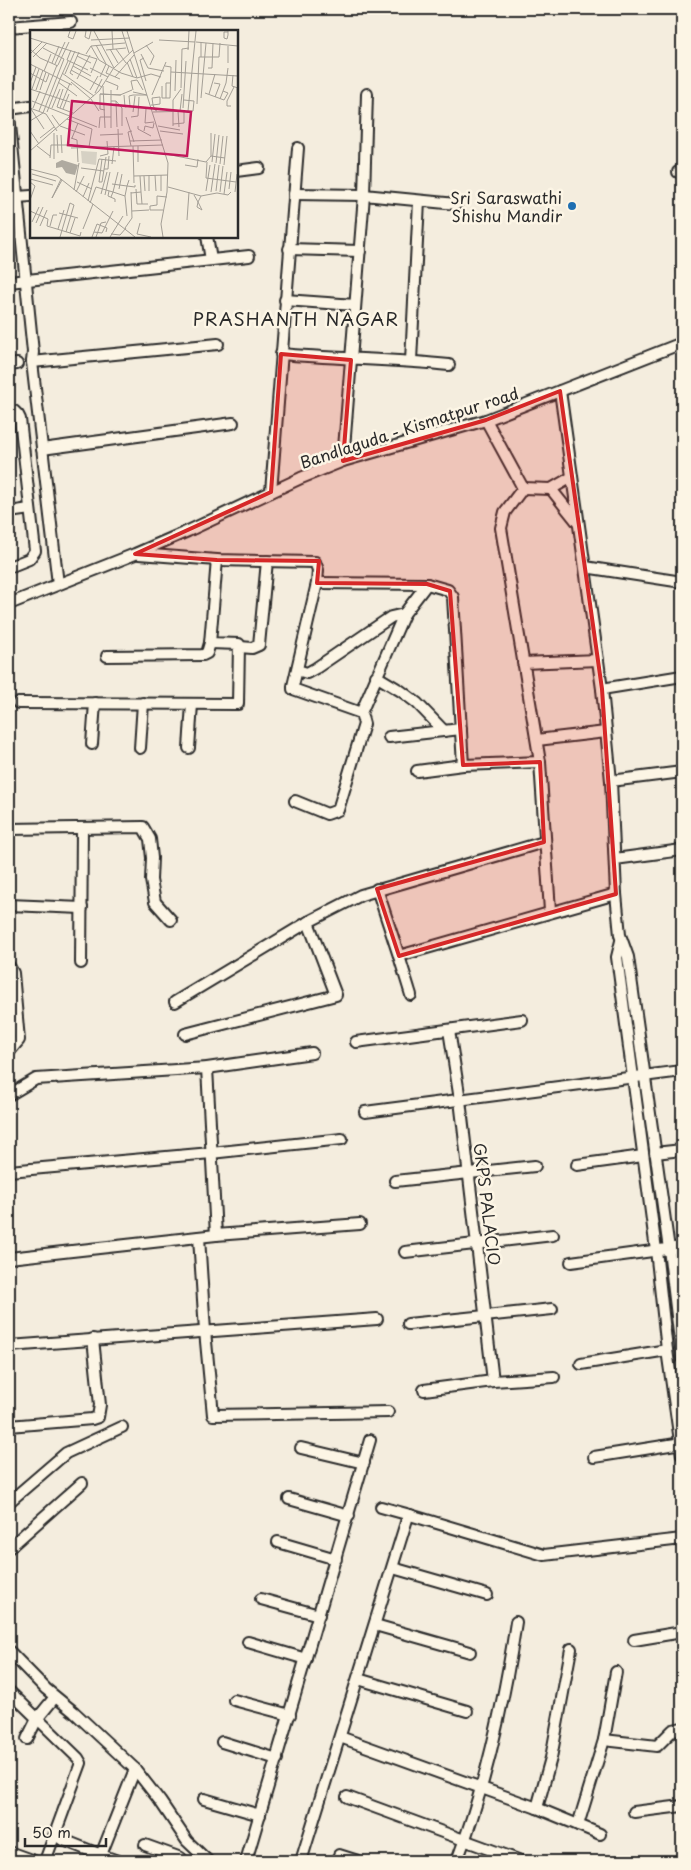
<svg xmlns="http://www.w3.org/2000/svg" width="691" height="1870" viewBox="0 0 691 1870" font-family="'Playpen Sans',sans-serif">
  <style>
    .lines { fill: none; stroke-linecap: round; stroke-linejoin: round }
    .minor-casing { stroke: #2b2b2b; stroke-width: 14 }
    .minor { stroke: #fcf5e5; stroke-width: 10 }
    .marked { fill: #d62828; fill-opacity: 0.2; stroke: #d62828; stroke-width: 4; stroke-linejoin: round }
    .poi-dot { fill: #1f6fb2; stroke: #fcf5e5; stroke-width: 2 }
    .labels { text-anchor: middle; dominant-baseline: central; stroke-width: 5; stroke-linejoin: round; paint-order: stroke }
    .poi-label { font-size: 16px; fill: #2b2b2b; stroke: #fcf5e5; text-anchor: end }
    .street-label { font-size: 16px; fill: #2b2b2b; stroke: #fcf5e5 }
    .neighbourhood-label { font-size: 18px; letter-spacing: 1px; fill: #2b2b2b; stroke: #fcf5e5 }
    .inset-road { fill: none; stroke: #a49f96; stroke-width: 1 }
    .view { fill: #c2185b; fill-opacity: 0.15; stroke: #c2185b; stroke-width: 2.5 }
    .inset-edge { fill: none; stroke: #2b2b2b; stroke-width: 2.5 }
  </style>
  <rect width="100%" height="100%" fill="#f4edde"/>
  <filter id="ink" filterUnits="userSpaceOnUse"><feTurbulence type="fractalNoise" baseFrequency=".02" numOctaves="2"/><feDisplacementMap in="SourceGraphic" scale="10" xChannelSelector="R" yChannelSelector="G"/><feConvolveMatrix kernelMatrix="1 2 1 2 8 2 1 2 1" color-interpolation-filters="sRGB"/></filter>
  <g filter="url(#ink)">
    <g class="lines">
      <!-- minor casing -->
      <g class="minor-casing">
        <g id="minor">
          <path d="M9 27 71 22"/>
          <path d="M9 109 31 106"/>
          <path d="M9 115 33 352 32 362 58 584"/>
          <path d="M236 171 259 168"/>
          <path d="M678 172H682"/>
          <path d="M294 194 364 195 456 204"/>
          <path d="M17 197 31 196"/>
          <path d="M207 236 211 260"/>
          <path d="M289 249 360 251"/>
          <path d="M9 282 249 256"/>
          <path d="M285 300 355 305"/>
          <path d="M281 354C337 359 393 359 449 365"/>
          <path d="M411 361 419 201"/>
          <path d="M32 362 218 344"/>
          <path d="M9 365 17 364"/>
          <path d="M560 391 602 689 611 781 616 894 620 935 628 957 669 1249 682 1358"/>
          <path d="M9 412 14 411 18 415 20 419 35 551 29 559 9 567"/>
          <path d="M486 420 523 488 505 512 501 528 540 762 550 911"/>
          <path d="M42 449 233 423"/>
          <path d="M343 461 364 195 367 94"/>
          <path d="M572 477 551 489 578 523"/>
          <path d="M523 488 551 489"/>
          <path d="M271 492 298 148"/>
          <path d="M9 512 30 509"/>
          <path d="M139 554 217 560 315 562 318 570 317 583 293 686V689L361 713"/>
          <path d="M585 567 682 582"/>
          <path d="M317 583 427 584 448 590 453 597 463 765"/>
          <path d="M9 604 135 554 188 531 301 478 343 461 486 420 682 343"/>
          <path d="M240 647 252 648 259 645 267 561"/>
          <path d="M107 656 203 655 207 653 210 643"/>
          <path d="M523 663 598 660"/>
          <path d="M297 670 307 673 316 668 391 617 404 614"/>
          <path d="M376 676 401 691 417 703 444 731"/>
          <path d="M602 689 682 676"/>
          <path d="M18 703 238 704 239 644 210 643 217 560"/>
          <path d="M389 737 461 729"/>
          <path d="M537 740 606 732"/>
          <path d="M92 744 95 703"/>
          <path d="M140 748 143 703"/>
          <path d="M189 748 192 704"/>
          <path d="M417 771 463 765 540 762"/>
          <path d="M611 781 682 772"/>
          <path d="M295 801 327 814 338 810 364 724 361 713 404 614 427 584"/>
          <path d="M9 829 143 827 150 839 152 858 151 880 155 902 171 920"/>
          <path d="M615 859 682 850"/>
          <path d="M377 889 399 956 616 894"/>
          <path d="M9 905 82 908"/>
          <path d="M621 941 617 957 656 1250 667 1350 682 1455"/>
          <path d="M399 956 411 995"/>
          <path d="M81 963 82 828"/>
          <path d="M9 966 13 973 19 1040 9 1052"/>
          <path d="M175 1002 308 922 361 895 544 842"/>
          <path d="M449 1030 460 1100 493 1381"/>
          <path d="M185 1034 336 995 308 922"/>
          <path d="M356 1042 522 1020"/>
          <path d="M207 1068 216 1235"/>
          <path d="M9 1095 36 1079 207 1068 312 1053"/>
          <path d="M365 1112 682 1071"/>
          <path d="M655 1153 682 1150"/>
          <path d="M577 1165 643 1156"/>
          <path d="M9 1171 211 1153 342 1139"/>
          <path d="M395 1181 535 1166"/>
          <path d="M199 1237 205 1331 213 1415 388 1412"/>
          <path d="M405 1252 553 1235"/>
          <path d="M9 1258 216 1235 360 1224"/>
          <path d="M571 1262 682 1247"/>
          <path d="M408 1324 552 1309"/>
          <path d="M9 1346 377 1319"/>
          <path d="M581 1364 667 1350"/>
          <path d="M424 1390 493 1381 554 1377"/>
          <path d="M9 1426 92 1419 98 1417 100 1405 93 1339"/>
          <path d="M301 1448 364 1463"/>
          <path d="M594 1457 682 1443"/>
          <path d="M289 1499 349 1516"/>
          <path d="M9 1502 66 1453 122 1427"/>
          <path d="M381 1507 410 1515"/>
          <path d="M278 1542 336 1559"/>
          <path d="M9 1548 82 1483"/>
          <path d="M393 1568 487 1595"/>
          <path d="M261 1599 319 1615"/>
          <path d="M375 1625 470 1652"/>
          <path d="M634 1640 682 1632"/>
          <path d="M248 1642 306 1659"/>
          <path d="M9 1651 46 1689 74 1712 135 1769 160 1801 187 1841 208 1861"/>
          <path d="M358 1679 467 1711"/>
          <path d="M9 1691 78 1758 81 1763 45 1861"/>
          <path d="M234 1700 290 1715"/>
          <path d="M340 1737 537 1808 600 1834"/>
          <path d="M27 1739 37 1719 55 1697"/>
          <path d="M604 1740 616 1672"/>
          <path d="M222 1742 277 1759"/>
          <path d="M347 1797 521 1861"/>
          <path d="M204 1799 260 1815"/>
          <path d="M537 1808 551 1758 571 1649"/>
          <path d="M634 1812 682 1806"/>
          <path d="M578 1825 604 1740 657 1746 673 1730 682 1728"/>
          <path d="M61 1839 101 1855 135 1769"/>
          <path d="M145 1845 181 1858"/>
          <path d="M9 1852 34 1861"/>
          <path d="M101 1855 118 1861"/>
          <path d="M339 1855 358 1861"/>
          <path d="M246 1861 370 1440"/>
          <path d="M301 1861 408 1516 410 1515 544 1555 682 1539"/>
          <path d="M457 1861C486 1784 504 1703 516 1622"/>
        </g>
      </g>
      <!-- minor -->
      <use href="#minor" class="minor"/>
    </g>
  </g>
  <!-- marked area -->
  <path class="marked" d="M281 354 351 360 343 461 486 420 560 391 602 689 616 894 399 956 377 889 544 842 540 762 463 765 450 591 427 584 317 583 319 561 217 560 135 554 271 492Z"/>
  <!-- markers -->
  <circle class="poi-dot" cx="572" cy="206" r="5"/>
  <g class="labels">
    <!-- poi labels -->
    <g class="poi-label">
      <text x="562" y="197">Sri Saraswathi<tspan x="562" dy="18">Shishu Mandir</tspan></text>
    </g>
    <!-- street labels -->
    <g class="street-label">
      <text transform="translate(409 427) rotate(-18)">Bandlaguda - Kismatpur road</text>
      <text transform="translate(488 1204) rotate(83)">GKPS PALACIO</text>
    </g>
    <!-- neighbourhood labels -->
    <g class="neighbourhood-label">
      <text x="296" y="318">PRASHANTH NAGAR</text>
    </g>
  </g>
  <!-- overview -->
  <g transform="translate(30 30)">
    <rect width="208" height="208" fill="#f4edde"/>
    <path d="M51 121 67 122 66 135 52 133Z" fill="#d6d1c4"/>
    <path d="M32 130 48 135 45 145 36 143 32 137 26 138V133Z" fill="#afaaa0"/>
    <path class="inset-road" d="M40 1 38 7 43 9 46 1M56 1 55 7 59 9 61 1M64 1 84 38 103 20M82 1 83 19M92 1 99 23M97 1 138 133 137 162 131 194 133 207M198 2H194V8L197 9 198 5V1M0 8 67 29M61 10 100 8M129 10 165 12M166 12 208 16M66 15 76 34 70 47M116 15 124 26 120 35M61 16 69 30 91 43 107 48 121 44 131 47M198 16V33M0 19 10 28 28 36M80 19 88 33M86 19 96 33M41 20 37 30 58 40M76 20 96 18M158 20 159 1M104 23 123 12M0 24 12 12M56 24 61 16 95 13M111 24 118 38 134 41M47 26 61 33M3 27 17 13M171 27V12M114 28 110 30 116 51M100 29 107 48M97 32 103 47M22 33 29 16M0 34 42 55M25 34 35 12M28 35 39 12M43 36 61 46M79 36 76 43 90 49M60 38 78 47M178 38H182L183 13M41 40 72 57M14 41 21 24M141 42 208 46M0 43 16 52 19 44M32 43 64 66M61 43 67 29M35 44 45 21M43 45 40 43 49 22M203 45 202 56 208 58M85 47 104 25M30 49 38 31M47 49 60 25M76 51 88 56 87 60M28 52 47 66M41 52 61 69 69 81M0 53 6 37M184 53 190 54 185 67M73 56 75 98M132 56V68H140L141 37 135 36M151 58 152 19 159 18M0 59 40 72M2 59 9 39M33 59 27 77 43 83M6 60 13 40M10 60 16 42M60 60 68 46M81 60V98M103 60 101 51 107 50 113 60M145 61 146 30M103 62 117 65H103M65 63 72 49M175 63 194 70 198 63 193 61M70 64V79L75 80M179 64 185 44M91 65 70 64 90 65 102 60M94 65 95 77 100 76 99 66 103 65M122 65 136 32M136 68V53H140M171 68 176 13M190 69 196 53 198 38M2 71 67 97M81 71H86L87 97M86 71 92 78V96M167 74 169 27H189L190 13M121 75H123L130 74V67L122 68 123 75 125 80 127 81M201 76H197V71L204 57M0 78 16 84 27 101M3 78 10 61M22 78 30 59M30 78 40 53M153 78 156 31M1 79 14 99M33 79 39 64M116 79 115 93 124 92M9 81 27 35M148 81 149 97M150 81 152 64M158 81 166 1M17 82 30 49M103 82 105 66M123 82 163 81 164 71 154 70M13 83 34 29 13 18M22 85 30 96 55 105M96 87 104 112M101 87 108 86 109 67M37 89 62 99 59 117M207 90V58M0 91 13 83M143 94 154 93V81M108 96V99L121 106M128 96 150 100M143 96V70L151 59M69 98 70 87H81M88 99 89 126M0 101 9 114M114 101 115 96 123 98 124 93M130 101 153 104M24 103V129M27 105 28 123M31 105 32 123M70 105 93 104M10 108 24 97M41 108 47 110 48 132M42 108 48 93M100 111 132 110M7 116 20 126M101 116 98 102 102 101M103 116 104 153M108 116V132M41 118 133 115M0 121 69 61 83 39M136 124 176 132 181 126 195 128M70 126 78 124 77 111M181 126V103M20 128 21 115H42M177 132 176 148 206 152M182 132 185 104M186 133 189 105M82 134 84 117M190 134 193 106M155 135 167 137 168 129M194 135 197 106M51 138 74 141M0 139 27 146 105 207M74 139H78L79 126M88 142 83 162 95 166 97 186M2 144 26 151M119 145V161M125 145 126 161M131 145V161M104 146 138 145M110 146 111 162M114 146 115 161M0 149 23 155M31 149 22 168 32 150M99 150 97 156 105 157V155M0 152 5 156 0 170M47 152 62 159M69 152H72L76 127M69 152 72 129M82 154 97 156 95 166M138 157 171 166 168 172 172 180M89 159 92 144M106 159 107 174H118M199 159 201 142M44 160 49 133M79 161 78 166 85 169V172M176 161 180 135M186 161 189 135M46 162 54 146M181 162 185 134M190 162 193 136M205 162 207 144M101 163 111 162 112 174M71 164 77 142M194 164 197 142M75 165 80 142M164 165 168 172 167 177 172 180M171 166 187 163 198 165 201 162M53 167 59 153M58 171 69 129 86 131M60 173 66 157 83 162 81 167M133 180H120V176L127 175V166L137 167M0 181 18 189 17 196 50 206 51 202M102 181 119 180M29 183 48 188M157 190 159 162M2 192 9 177M6 193 13 177M110 193 107 204 121 207M10 196 17 180M20 196 23 185H27M95 198 102 188 101 162M28 199 34 180M53 199 63 174M36 202 44 175M64 202 72 203 83 181M40 203 45 188M81 204 90 205 96 198M30 207 40 173 44 175M62 207 67 194 77 198 76 202M66 207 71 193 76 192M80 207 93 186"/>
    <path class="view" d="M42 71 161 82 157 126 38 115Z"/>
    <rect width="208" height="208" class="inset-edge"/>
  </g>
  <!-- margin -->
  <rect width="691" height="1870" fill="none" stroke="#fcf5e5" stroke-width="30"/>
  <rect x="15" y="15" width="661" height="1840" fill="none" stroke="#2b2b2b" stroke-width="2" filter="url(#ink)"/>
  <!-- scale -->
  <path d="M25 1838v8h81v-8" fill="none" stroke="#2b2b2b" stroke-width="2.5"/>
  <text x="32" y="1838" font-size="15" fill="#2b2b2b" stroke="#fcf5e5" stroke-width="4" paint-order="stroke">50 m</text>
</svg>
